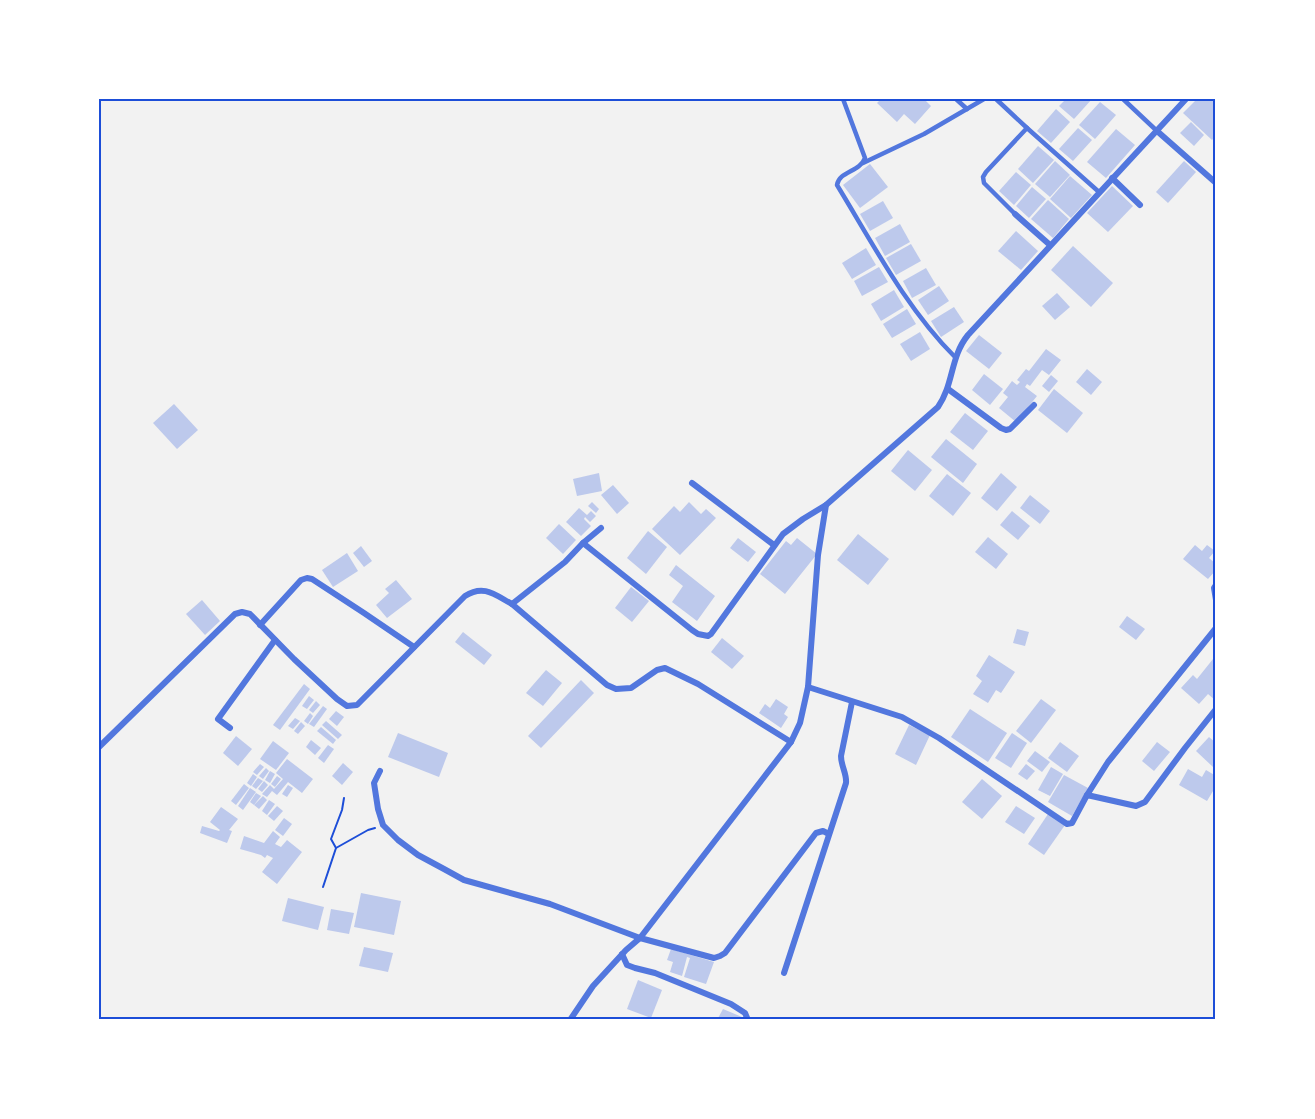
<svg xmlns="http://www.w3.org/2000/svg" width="1315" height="1119" viewBox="0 0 1315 1119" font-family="'Crimson Pro',serif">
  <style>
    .building { fill: #bdc9ec }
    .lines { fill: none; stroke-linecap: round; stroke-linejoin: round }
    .path { stroke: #1d4ed8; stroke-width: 2 }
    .service { stroke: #5277de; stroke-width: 4.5 }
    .minor { stroke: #5277de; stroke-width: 6 }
    .neatline { fill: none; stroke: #1d4ed8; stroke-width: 2 }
  </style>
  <rect width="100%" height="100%" fill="#f2f2f2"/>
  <!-- building -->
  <g class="building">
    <path d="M881 99H924L931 106 915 124 904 114 897 122 877 103Z"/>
    <path d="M1066 99H1092L1074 119 1059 106Z"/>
    <path d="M1197 99H1213L1216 101V136L1212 140 1183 113Z"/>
    <path d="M1100 102 1116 115 1095 139 1079 125Z"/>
    <path d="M1056 109 1070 122 1051 143 1037 131Z"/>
    <path d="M1191 122 1204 135 1194 146 1180 133Z"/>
    <path d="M1078 128 1092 140 1073 161 1059 149Z"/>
    <path d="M1116 129 1135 145 1106 178 1087 162Z"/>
    <path d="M1038 146 1054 160 1033 183 1018 169Z"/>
    <path d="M1055 161 1070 175 1050 197 1035 184Z"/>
    <path d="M1184 161 1196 172 1168 203 1156 192Z"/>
    <path d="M870 164 888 187 860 208 843 185Z"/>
    <path d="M1016 172 1031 185 1014 205 999 191Z"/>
    <path d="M1070 176 1092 195 1071 218 1050 199Z"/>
    <path d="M1112 186 1133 206 1108 232 1087 213Z"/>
    <path d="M1032 187 1046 199 1029 218 1016 206Z"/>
    <path d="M1048 200 1069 219 1053 238 1031 219Z"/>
    <path d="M883 201 893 218 870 231 860 214Z"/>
    <path d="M900 224 910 242 885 256 875 238Z"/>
    <path d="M1016 231 1038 251 1021 270 998 251Z"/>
    <path d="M911 244 921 261 896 275 886 258Z"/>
    <path d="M1073 246 1113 283 1091 307 1051 270Z"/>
    <path d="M866 248 876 265 852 279 842 263Z"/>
    <path d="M879 267 888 282 862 296 854 281Z"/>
    <path d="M926 268 936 285 912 298 903 281Z"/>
    <path d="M939 286 949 301 928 315 918 300Z"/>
    <path d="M894 290 904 307 881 321 871 304Z"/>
    <path d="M1057 293 1070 307 1055 320 1042 306Z"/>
    <path d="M954 307 964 322 941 337 931 321Z"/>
    <path d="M907 309 916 324 892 338 883 324Z"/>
    <path d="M920 332 930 349 911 361 900 344Z"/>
    <path d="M979 335 1002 353 989 369 966 351Z"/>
    <path d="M1046 349 1061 360 1049 375 1042 370 1030 386 1027 384 1025 387 1037 396 1016 422 999 408 1008 397 1003 393 1012 381 1017 385 1020 382 1017 380 1026 369 1029 371Z"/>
    <path d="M1087 369 1102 382 1091 395 1076 382Z"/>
    <path d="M984 374 1003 389 990 405 972 390Z"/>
    <path d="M1051 375 1058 381 1049 392 1042 386Z"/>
    <path d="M1054 389 1083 413 1067 433 1038 410Z"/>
    <path d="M174 404 198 430 177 449 153 423Z"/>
    <path d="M965 413 988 431 973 450 950 432Z"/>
    <path d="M946 439 977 464 963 483 931 457Z"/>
    <path d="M908 450 932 470 915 491 891 471Z"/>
    <path d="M599 473 602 491 577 496 573 479Z"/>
    <path d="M1001 473 1017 487 997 511 981 498Z"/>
    <path d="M947 474 971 493 953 516 929 496Z"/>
    <path d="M613 485 629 503 617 514 601 495Z"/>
    <path d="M1030 495 1050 511 1040 524 1020 508Z"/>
    <path d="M592 502 599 509 596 513 588 506Z"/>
    <path d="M689 502 701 514 706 509 716 518 680 555 652 529 674 506 680 512Z"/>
    <path d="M579 508 587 515 591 511 596 516 590 522 585 517 584 519 591 526 581 536 566 522Z"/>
    <path d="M1012 511 1030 526 1018 540 1000 525Z"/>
    <path d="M559 524 576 540 563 554 546 538Z"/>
    <path d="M648 531 667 547 646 574 627 558Z"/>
    <path d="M858 534 889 559 868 585 837 560Z"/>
    <path d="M988 537 1008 554 996 569 975 552Z"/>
    <path d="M738 538 756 552 748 562 730 548Z"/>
    <path d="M797 538 817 554 785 594 760 574 786 541 791 545Z"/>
    <path d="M1195 545 1202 551 1207 545 1215 551 1209 558 1216 564V570L1208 579 1183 559Z"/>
    <path d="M361 546 372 561 364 567 353 553Z"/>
    <path d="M347 553 358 571 333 587 322 570Z"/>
    <path d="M676 565 715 596 697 621 672 602 683 586 669 575Z"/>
    <path d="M396 580 412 599 387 618 376 605 389 593 385 589Z"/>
    <path d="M631 587 649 601 632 622 615 608Z"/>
    <path d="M202 600 220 621 205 635 186 614Z"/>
    <path d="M1127 616 1145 629 1136 640 1119 627Z"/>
    <path d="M1017 629 1029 632 1025 646 1013 643Z"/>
    <path d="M463 632 492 655 484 665 455 642Z"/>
    <path d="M722 638 744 656 732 669 711 652Z"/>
    <path d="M989 655 1015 672 1001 693 996 690 988 703 973 694 982 681 976 676Z"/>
    <path d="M1213 659 1216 662V698L1215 700 1208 694 1199 704 1181 688 1193 675 1197 679Z"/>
    <path d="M546 670 562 683 543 706 526 693Z"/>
    <path d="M581 680 594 693 541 748 528 736Z"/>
    <path d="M304 684 310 689 280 730 273 725Z"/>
    <path d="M309 696 314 700 307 709 302 706Z"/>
    <path d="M776 699 788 707 784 714 788 717 781 728 759 713 765 704 770 708Z"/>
    <path d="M1041 699 1056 710 1031 743 1016 731Z"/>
    <path d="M316 701 320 705 313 713 309 710Z"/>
    <path d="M323 706 327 709 314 727 309 724Z"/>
    <path d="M970 709 1007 733 988 762 951 737Z"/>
    <path d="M336 711 344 717 337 726 329 719Z"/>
    <path d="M310 713 313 716 308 724 304 721Z"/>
    <path d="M295 718 300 721 293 729 288 726Z"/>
    <path d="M326 721 342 735 338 739 322 725Z"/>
    <path d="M301 722 305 726 298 734 294 731Z"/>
    <path d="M909 725 930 735 916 765 895 754Z"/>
    <path d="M321 727 336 740 333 744 317 731Z"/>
    <path d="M398 733 448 753 439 777 388 757Z"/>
    <path d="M1012 733 1027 743 1011 768 995 758Z"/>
    <path d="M236 736 252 749 238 766 223 753Z"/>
    <path d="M1209 737 1216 743V764L1213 767 1196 751Z"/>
    <path d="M311 740 321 748 315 755 306 747Z"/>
    <path d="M273 741 289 753 276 770 260 759Z"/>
    <path d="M1060 742 1079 756 1067 772 1048 758Z"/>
    <path d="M1157 742 1170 752 1154 771 1142 761Z"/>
    <path d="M328 745 334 749 324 763 318 758Z"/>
    <path d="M1035 751 1050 762 1042 772 1027 761Z"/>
    <path d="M287 759 313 779 302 793 288 782 277 795 272 791 267 797 262 794 270 785 274 789 283 779 276 773Z"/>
    <path d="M343 763 353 772 342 785 332 776Z"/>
    <path d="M260 764 264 767 257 775 253 772Z"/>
    <path d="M1026 764 1035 771 1027 780 1018 774Z"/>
    <path d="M1051 767 1063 774 1050 796 1038 790Z"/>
    <path d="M266 768 269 771 263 779 259 776Z"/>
    <path d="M1188 769 1202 777 1206 770 1216 776V786L1207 801 1179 785Z"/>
    <path d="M270 771 275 774 270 783 265 780Z"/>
    <path d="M253 774 257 777 251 786 247 783Z"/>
    <path d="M1064 775 1088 788 1072 816 1048 802Z"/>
    <path d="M277 776 281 779 275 787 271 784Z"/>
    <path d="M258 778 263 781 256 789 252 786Z"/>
    <path d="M982 779 1002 796 982 819 962 802Z"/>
    <path d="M264 781 268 785 262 792 258 789Z"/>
    <path d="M244 784 249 788 236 805 231 801Z"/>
    <path d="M288 785 293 788 287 797 282 794Z"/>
    <path d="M250 788 256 792 243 810 238 806Z"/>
    <path d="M256 793 261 796 254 805 250 802Z"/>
    <path d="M263 796 267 800 259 809 254 805Z"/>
    <path d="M269 800 275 804 267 815 262 811Z"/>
    <path d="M277 806 283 811 274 821 268 816Z"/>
    <path d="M1016 806 1035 818 1024 834 1005 822Z"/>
    <path d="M221 807 238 819 229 830 232 831 227 843 200 833 202 826 219 831 220 830 210 822Z"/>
    <path d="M1048 814 1065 825 1044 855 1028 844Z"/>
    <path d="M284 818 292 824 283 836 275 830Z"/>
    <path d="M273 831 280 837 275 844 281 847 287 840 302 852 277 884 262 872 273 858 267 855 265 858 261 855 240 849 244 836 264 843Z"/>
    <path d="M361 893 401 901 394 935 354 927Z"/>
    <path d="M288 898 324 907 318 930 282 921Z"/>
    <path d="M331 909 354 913 349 934 327 930Z"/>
    <path d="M364 947 393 953 388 972 359 966Z"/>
    <path d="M671 949 714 962 706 984 684 977 690 958 687 957 682 976 670 972 673 962 667 960Z"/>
    <path d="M638 980 662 990 651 1018 627 1009Z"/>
    <path d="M723 1009 742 1017 740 1020H717Z"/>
  </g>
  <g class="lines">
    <!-- path -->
    <g class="path">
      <path d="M336 848 331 839 342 810 344 798"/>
      <path d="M323 887 336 848 368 830 375 828"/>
    </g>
    <!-- service -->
    <g class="service">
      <path d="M843 99 865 158C860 172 839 171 837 185 873 244 906 308 955 357"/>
      <path d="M956 99 967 109"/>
      <path d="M996 99 1027 128 1099 192"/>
      <path d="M1123 99 1157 131"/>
      <path d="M863 163 924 134 984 99"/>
      <path d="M1015 214 984 183 983 177 986 172 1027 128"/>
    </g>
    <!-- minor -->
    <g class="minor">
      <path d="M1157 131 1216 183"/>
      <path d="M1112 178 1140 205"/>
      <path d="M1015 214 1050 245"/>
      <path d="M948 389 1001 428 1006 430 1010 429 1034 405"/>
      <path d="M692 483 774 545"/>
      <path d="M583 543 601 528"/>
      <path d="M1216 585 1214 588 1216 600"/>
      <path d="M260 625 301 580 307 578 312 579 364 613 414 647"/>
      <path d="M808 687 902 717 939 738 1067 824 1072 823 1087 795 1136 806 1145 802 1185 748 1216 709"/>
      <path d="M230 728 218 719 275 640"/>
      <path d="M791 742 698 684 665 668 657 670 631 688 616 689 607 685 512 604 565 562 583 543 692 630 698 634 708 636 711 634 783 534 803 519 826 505"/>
      <path d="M99 747 235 614 242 612 250 614 294 659 337 699 347 706 357 705 465 596C484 584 495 595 512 604"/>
      <path d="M380 771 374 783 378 809 383 825 398 840 418 855 444 869 464 880 550 904 640 938 714 958 720 956 725 953 816 833 823 831 829 834"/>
      <path d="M1087 795 1108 762 1216 628"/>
      <path d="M622 954 627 965 635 968 655 973 731 1004 745 1013 748 1020"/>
      <path d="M784 973 846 783C847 774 841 766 841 756L852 702"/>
      <path d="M570 1020 593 986 626 950 640 938 791 742 800 723 808 687 818 555 826 505 938 407C954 384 950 357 968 335L1186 99"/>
    </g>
  </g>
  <!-- border -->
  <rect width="1315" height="1119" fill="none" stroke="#ffffff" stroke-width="201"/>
  <rect x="100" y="100" width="1114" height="918" class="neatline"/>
</svg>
